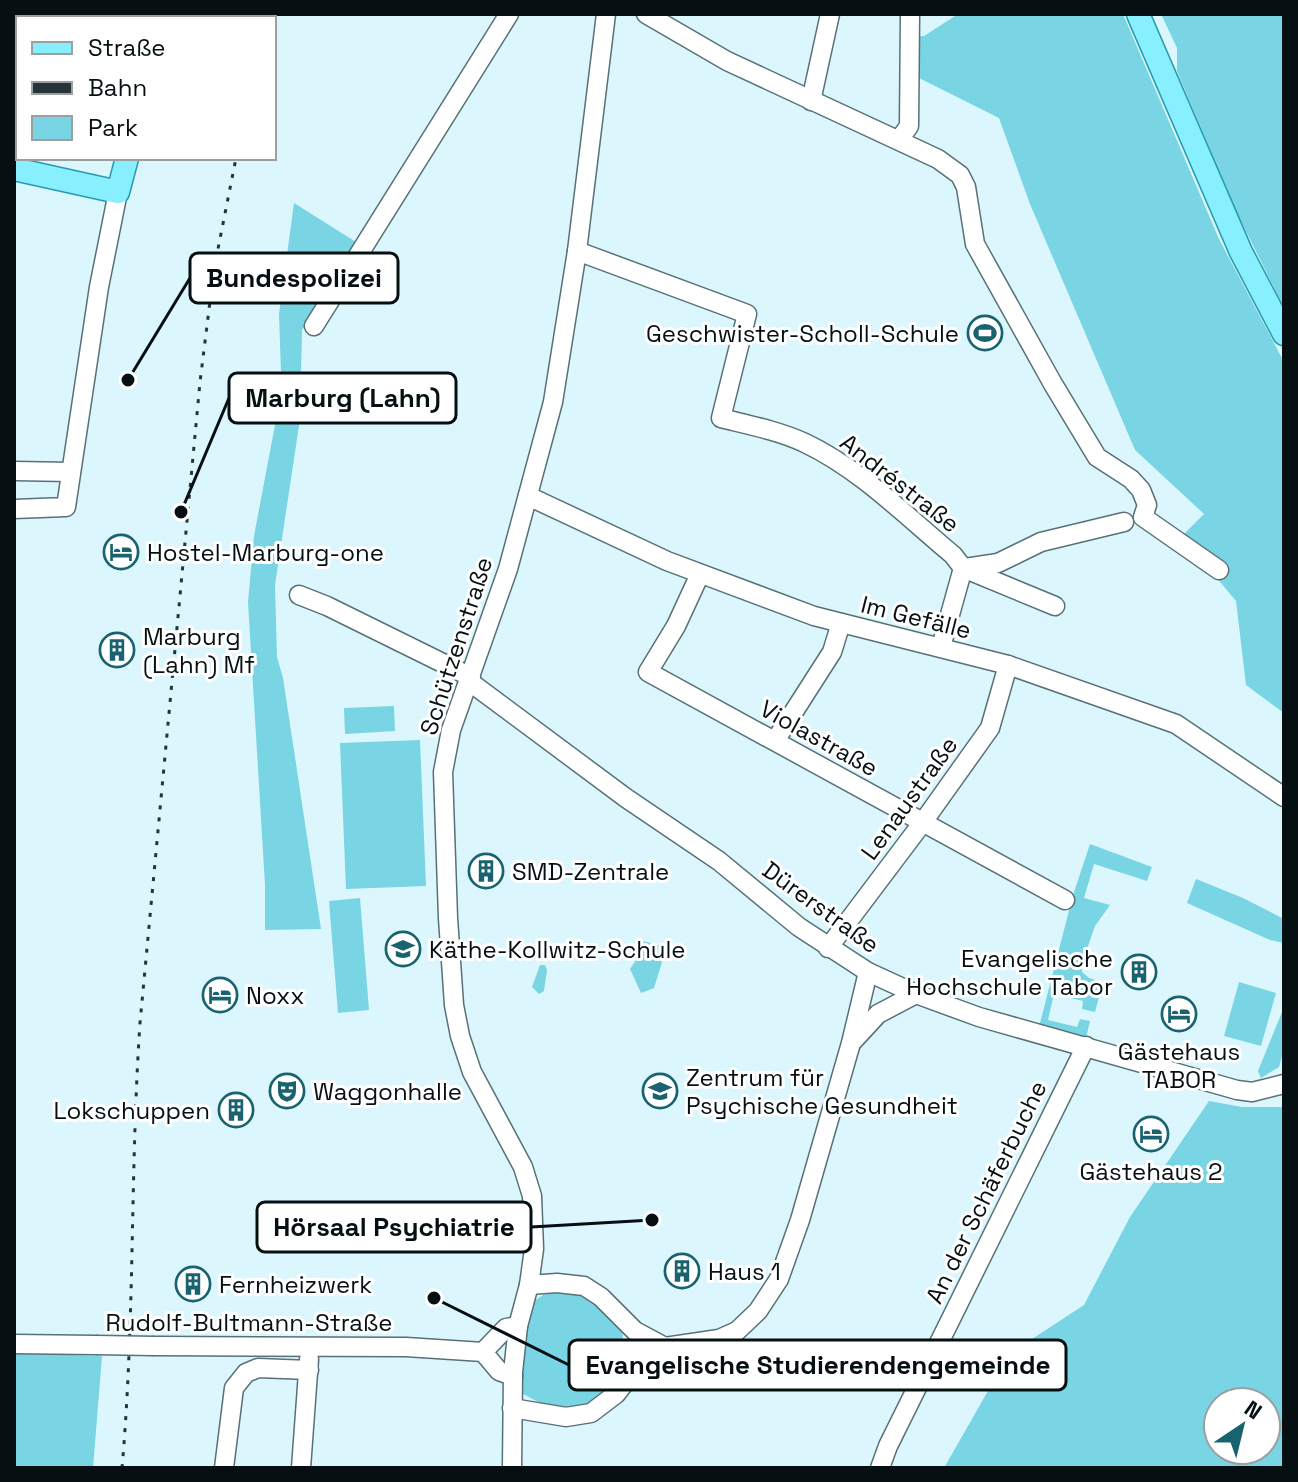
<svg xmlns="http://www.w3.org/2000/svg" width="1298" height="1482" viewBox="0 0 1298 1482" font-family="'Space Grotesk',sans-serif">
  <style>
    .green { fill: #79d4e4; fill-rule: evenodd }
    .lines { fill: none; stroke-linecap: round; stroke-linejoin: round }
    .minor-casing { stroke: #577176; stroke-width: 21 }
    .major-casing { stroke: #279aab; stroke-width: 25 }
    .minor { stroke: #fff; stroke-width: 18 }
    .major { stroke: #88effe; stroke-width: 22 }
    .rail { stroke: #273437; stroke-width: 3; stroke-dasharray: 4 8; stroke-linecap: butt }
    .minor-bridge-casing { stroke: #577176; stroke-width: 21; stroke-linecap: butt }
    .minor-bridge { stroke: #fff; stroke-width: 18 }
    .labels { text-anchor: middle; dominant-baseline: central; stroke-width: 6; stroke-linejoin: round; paint-order: stroke }
    .poi-label { font-size: 24px; fill: #061012; stroke: #fff; text-anchor: start }
    .street-label { font-size: 24px; fill: #061012; stroke: #fff }
    .leader { fill: none; stroke: #061012; stroke-width: 3 }
    .callout-dot { fill: #061012; stroke: #fff; stroke-width: 3 }
    .callout { fill: #fff; stroke: #061012; stroke-width: 3 }
    .callout-label { font-size: 26px; text-anchor: middle; font-weight: bold; fill: #061012 }
  </style>
  <rect width="100%" height="100%" fill="#dbf7fd"/>
  <!-- green -->
  <g class="green">
    <path d="M958 14H1123L1219 239 1284 362V713L1246 685 1236 601 1182 536 1204 514 1135 450 1030 204 999 118 911 74V37L924 36Z"/>
    <path d="M1161 14H1284V308L1235 209 1177 71V48Z"/>
    <path d="M294 203 356 242 302 330 300 419 275 585 277 657 283 678 321 929 265 930V885L248 602 254 536 281 393 277 389 281 373 279 314Z"/>
    <path d="M394 706 395 731 345 734 344 708Z"/>
    <path d="M420 740 426 886 346 889 340 743Z"/>
    <path d="M1090 844 1152 867 1147 881 1094 864 1084 898 1110 905 1095 926 1082 963V972L1089 978 1103 982 1095 1012 1082 1009 1083 1001 1054 994 1048 1020 1077 1027 1080 1019 1090 1021 1086 1038 1039 1027 1073 895Z"/>
    <path d="M1196 879 1243 898 1284 919V943L1270 940 1187 903Z"/>
    <path d="M360 898 369 1010 338 1013 329 901Z"/>
    <path d="M642 941 659 945 658 955 662 962 654 988 641 993 630 969 640 954Z"/>
    <path d="M540 965H545L547 970 544 991 539 994 532 987Z"/>
    <path d="M1239 982 1276 993 1261 1046 1224 1036Z"/>
    <path d="M1284 1007V1049L1279 1067 1261 1078 1258 1071Z"/>
    <path d="M1209 1101 1242 1107H1284V1468H944L1009 1354 1084 1305 1130 1217ZM1218 1402H1266V1450H1218Z"/>
    <path d="M562 1291 582 1293 617 1319 623 1335 619 1371 609 1390 592 1404 563 1409 546 1406 521 1393 519 1373 531 1303 543 1295Z"/>
    <path d="M14 1353 102 1356 93 1468H14Z"/>
  </g>
  <g class="lines">
    <!-- minor casing -->
    <g class="minor-casing">
      <g id="minor">
        <path d="M646 14 727 61 938 159 960 175 966 187 975 244 1053 384 1097 457 1131 479 1141 490 1147 505 1143 517 1219 570"/>
        <path d="M39 18 42 14"/>
        <path d="M14 62 18 55"/>
        <path d="M811 101 830 14"/>
        <path d="M899 140 909 126 910 14"/>
        <path d="M577 251 747 314 721 418C749 425 779 431 805 443 860 469 906 516 953 555L963 568 1055 606"/>
        <path d="M314 326 509 14"/>
        <path d="M14 471 71 472"/>
        <path d="M528 496 667 561 814 616 1008 665 1176 724 1284 797"/>
        <path d="M14 509 66 507 99 287 118 192"/>
        <path d="M965 568 998 563 1041 542 1124 522"/>
        <path d="M700 574 676 626 648 672 1065 900"/>
        <path d="M299 595 327 606 471 677"/>
        <path d="M941 647 963 568"/>
        <path d="M470 682 626 798 719 861 799 927 868 972 916 994 979 1017 1237 1090 1252 1092 1284 1084"/>
        <path d="M775 741 832 652 841 623"/>
        <path d="M828 948 923 822 990 728 1008 665"/>
        <path d="M853 1041 878 1014 916 994"/>
        <path d="M529 1285 557 1283 584 1286 601 1297 635 1331 665 1347"/>
        <path d="M14 1344 96 1345"/>
        <path d="M154 1346 406 1347 483 1352 499 1371 513 1376"/>
        <path d="M483 1352 506 1328 518 1326"/>
        <path d="M512 1408 566 1417 591 1413 616 1394 638 1366 665 1347 719 1339 737 1331 758 1311 779 1279 800 1220 851 1043 868 972"/>
        <path d="M224 1468 234 1388 246 1373 258 1368 309 1370"/>
        <path d="M301 1468 309 1359"/>
        <path d="M512 1468 513 1372 518 1326 529 1285 534 1249 532 1196 523 1167 472 1072 460 1036 454 1005 448 918 443 772 451 730 508 569 553 402 577 251 606 14"/>
        <path d="M880 1468 888 1446 1086 1046"/>
      </g>
    </g>
    <!-- major casing -->
    <g class="major-casing">
      <g id="major">
        <path d="M1138 14 1241 252 1284 334"/>
        <path d="M170 18 171 14"/>
        <path d="M14 169 118 192 127 158"/>
      </g>
    </g>
    <!-- minor -->
    <use href="#minor" class="minor"/>
    <!-- major -->
    <use href="#major" class="major"/>
    <!-- rail -->
    <g class="rail">
      <path d="M274 25 278 14"/>
      <path d="M122 1468C135 1320 130 1171 140 1023L200 382 214 269 236 158"/>
    </g>
    <!-- minor-bridge casing -->
    <g class="minor-bridge-casing">
      <path id="minor-bridge" d="M96 1345 154 1346"/>
    </g>
    <!-- minor-bridge -->
    <use href="#minor-bridge" class="minor-bridge"/>
  </g>
  <!-- icons -->
  <defs>
    <g id="stadium-ring" transform="scale(1.8)"><circle r="9.5" fill="#fff" stroke="#18636f" stroke-width="1.5"/><path d="M0-5a6.5 5 0 1 0 0 10a6.5 5 0 1 0 0-10ZM-3.5-1.8h7v3.6h-7Z" fill="#18636f"/></g>
    <g id="hotel-ring" transform="scale(1.8)"><circle r="9.5" fill="#fff" stroke="#18636f" stroke-width="1.5"/><path d="M-6-4.5h1.5V1H6V5H4.5V3h-9V5H-6ZM-4 0a1.8 1.8 0 1 1 3.6 0ZM.5 0V-2.5h3Q6-2.5 6 0Z" fill="#18636f"/></g>
    <g id="building-ring" transform="scale(1.8)"><circle r="9.5" fill="#fff" stroke="#18636f" stroke-width="1.5"/><path d="M-4-6H4V6H1V3H-1V6H-4ZM-2.5-4.3h1.7v1.8h-1.7ZM.8-4.3h1.7v1.8H.8ZM-2.5-1h1.7V.8h-1.7ZM.8-1h1.7V.8H.8Z" fill="#18636f"/></g>
    <g id="school-ring" transform="scale(1.8)"><circle r="9.5" fill="#fff" stroke="#18636f" stroke-width="1.5"/><path d="M0-5L7-2L0 1L-7-2ZM-4 1L0 2.5L4 1V4Q0 6-4 4Z" fill="#18636f"/></g>
    <g id="theatre-ring" transform="scale(1.8)"><circle r="9.5" fill="#fff" stroke="#18636f" stroke-width="1.5"/><path d="M-5-5.5Q0-4 5-5.5V0Q5 5 0 6Q-5 5-5 0ZM-3.3-2.5H-1v1.5H-3.3ZM1-2.5H3.3v1.5H1ZM-2.8 1Q0 5.5 2.8 1Z" fill="#18636f"/></g>
    <g id="university-ring" transform="scale(1.8)"><circle r="9.5" fill="#fff" stroke="#18636f" stroke-width="1.5"/><path d="M0-5L7-2L0 1L-7-2ZM-4 1L0 2.5L4 1V4Q0 6-4 4Z" fill="#18636f"/></g>
  </defs>
  <g fill-rule="evenodd">
    <use href="#stadium-ring" x="985" y="333"/>
    <use href="#hotel-ring" x="121" y="552"/>
    <use href="#building-ring" x="117" y="650"/>
    <use href="#building-ring" x="486" y="871"/>
    <use href="#school-ring" x="403" y="949"/>
    <use href="#building-ring" x="1139" y="972"/>
    <use href="#hotel-ring" x="220" y="995"/>
    <use href="#hotel-ring" x="1179" y="1014"/>
    <use href="#theatre-ring" x="287" y="1091"/>
    <use href="#university-ring" x="660" y="1091"/>
    <use href="#building-ring" x="236" y="1110"/>
    <use href="#hotel-ring" x="1151" y="1134"/>
    <use href="#building-ring" x="682" y="1271"/>
    <use href="#building-ring" x="193" y="1284"/>
  </g>
  <g class="labels">
    <!-- poi labels -->
    <g class="poi-label">
      <text x="959" y="333" text-anchor="end">Geschwister-Scholl-Schule</text>
      <text x="147" y="552">Hostel-Marburg-one</text>
      <text x="143" y="636">Marburg<tspan x="143" dy="28">(Lahn) Mf</tspan></text>
      <text x="512" y="871">SMD-Zentrale</text>
      <text x="429" y="949">Käthe-Kollwitz-Schule</text>
      <text x="1113" y="958" text-anchor="end">Evangelische<tspan x="1113" dy="28">Hochschule Tabor</tspan></text>
      <text x="246" y="995">Noxx</text>
      <text x="1179" y="1051" text-anchor="middle">Gästehaus<tspan x="1179" dy="28">TABOR</tspan></text>
      <text x="686" y="1077">Zentrum für<tspan x="686" dy="28">Psychische Gesundheit</tspan></text>
      <text x="313" y="1091">Waggonhalle</text>
      <text x="210" y="1110" text-anchor="end">Lokschuppen</text>
      <text x="1151" y="1171" text-anchor="middle">Gästehaus 2</text>
      <text x="708" y="1271">Haus 1</text>
      <text x="219" y="1284">Fernheizwerk</text>
    </g>
    <!-- street labels -->
    <g class="street-label">
      <text transform="translate(900 483) rotate(38)">Andréstraße</text>
      <text transform="translate(916 617) rotate(14)">Im Gefälle</text>
      <text transform="translate(456 646) rotate(-72)">Schützenstraße</text>
      <text transform="translate(819 738) rotate(29)">Violastraße</text>
      <text transform="translate(909 798) rotate(-54)">Lenaustraße</text>
      <text transform="translate(821 907) rotate(36)">Dürerstraße</text>
      <text transform="translate(986 1192) rotate(-64)">An der Schäferbuche</text>
      <text x="249" y="1322">Rudolf-Bultmann-Straße</text>
    </g>
  </g>
  <!-- callouts -->
  <path class="leader" d="M128 380L190 278M181 512L229 398M652 1220L531 1227M434 1298L569 1365"/>
  <g class="callout-dot">
    <circle cx="128" cy="380" r="8"/>
    <circle cx="181" cy="512" r="8"/>
    <circle cx="652" cy="1220" r="8"/>
    <circle cx="434" cy="1298" r="8"/>
  </g>
  <g class="callout">
    <rect x="190" y="253" width="208" height="50" rx="8"/>
    <rect x="229" y="373" width="227" height="50" rx="8"/>
    <rect x="257" y="1202" width="274" height="50" rx="8"/>
    <rect x="569" y="1340" width="497" height="50" rx="8"/>
  </g>
  <g class="callout-label">
    <text x="294" y="287">Bundespolizei</text>
    <text x="343" y="407">Marburg (Lahn)</text>
    <text x="394" y="1236">Hörsaal Psychiatrie</text>
    <text x="818" y="1374">Evangelische Studierendengemeinde</text>
  </g>
  <!-- border -->
  <rect width="1298" height="1482" fill="none" stroke="#061012" stroke-width="32"/>
  <!-- legend -->
  <rect x="16" y="16" width="260" height="144" fill="#ffffff" stroke="#9b9fa0" stroke-width="2"/>
  <rect x="32" y="42" width="40" height="12" fill="#88effe" stroke="#9b9fa0" stroke-width="2"/>
  <text x="88" y="56" font-size="24" fill="#061012">Straße</text>
  <rect x="32" y="82" width="40" height="12" fill="#273437" stroke="#9b9fa0" stroke-width="2"/>
  <text x="88" y="96" font-size="24" fill="#061012">Bahn</text>
  <rect x="32" y="116" width="40" height="24" fill="#79d4e4" stroke="#9b9fa0" stroke-width="2"/>
  <text x="88" y="136" font-size="24" fill="#061012">Park</text>
  <!-- north arrow -->
  <g transform="translate(1242 1426) rotate(35)"><circle r="38" fill="#ffffff" stroke="#9b9fa0" stroke-width="2"/>
  <path d="M0-6L14 30L0 20L-14 30Z" fill="#18636f"/>
  <text y="-12" font-size="22" font-weight="bold" text-anchor="middle" fill="#061012">N</text>
  </g>
</svg>
